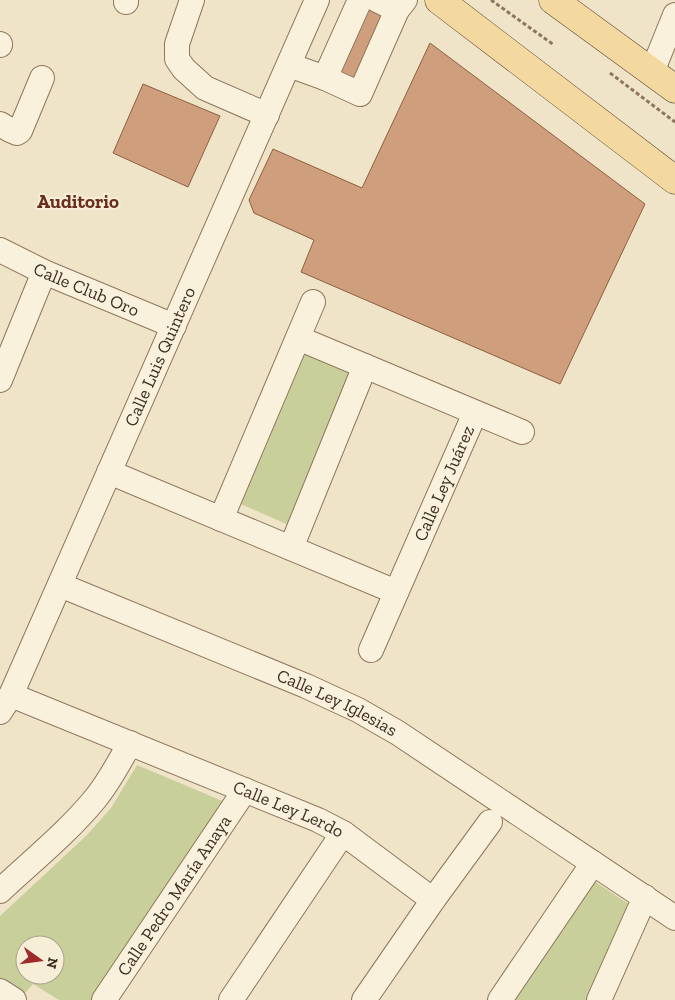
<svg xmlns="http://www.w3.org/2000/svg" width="675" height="1000" viewBox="0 0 675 1000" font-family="'Zilla Slab',serif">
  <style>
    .green { fill: #c9cf9b; fill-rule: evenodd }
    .building { fill: #cf9f7d; stroke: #8d5f41 }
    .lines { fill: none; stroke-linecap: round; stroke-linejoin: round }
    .minor-casing { stroke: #8d765c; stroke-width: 26 }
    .major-casing { stroke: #5b4430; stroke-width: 29 }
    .path { stroke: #8d765c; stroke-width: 3; stroke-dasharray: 4 2.5; stroke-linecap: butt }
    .minor { stroke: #faf1dc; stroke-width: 24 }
    .major { stroke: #f3d9a0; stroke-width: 28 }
    .labels { text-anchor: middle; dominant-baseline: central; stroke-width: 4; stroke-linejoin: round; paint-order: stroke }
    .street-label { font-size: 18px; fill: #3d2e20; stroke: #f7eed8 }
    .neighbourhood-label { font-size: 19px; font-weight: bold; fill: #6b2e1e; stroke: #f7eed8 }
  </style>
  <rect width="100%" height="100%" fill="#f0e4c8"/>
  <!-- green -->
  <g class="green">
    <path d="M300 349 355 372 291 526 236 502Z"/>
    <path d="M137 765 225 802 95 1000H59L33 984 24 994 0 978V916L87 835 111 808ZM25 945H55V975H25Z"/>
    <path d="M594 881 630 905 588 1000H515Z"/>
  </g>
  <!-- building -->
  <g class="building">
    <path d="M368 0 392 11 358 87 334 76Z"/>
    <path d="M430 43 645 204 560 384 301 272 314 240 254 213 249 200 273 149 362 188Z"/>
    <path d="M143 84 220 116 188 187 113 153Z"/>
  </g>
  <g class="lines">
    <!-- minor casing -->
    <g class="minor-casing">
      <g id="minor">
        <path d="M192 0 177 44V59L184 69 205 88 267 115"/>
        <path d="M377 0 397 10 405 0"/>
        <path d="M126 2V0"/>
        <path d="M0 45V44"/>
        <path d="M289 65 325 78 360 0"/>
        <path d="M652 72 675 15"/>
        <path d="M325 78 360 94 397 10"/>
        <path d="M0 124 10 130 17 133 20 131 42 78"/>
        <path id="s1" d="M0 250 44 272 174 326"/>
        <path d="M298 338 522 432"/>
        <path d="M0 380 44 272"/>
        <path d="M109 472 396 592"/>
        <path d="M221 519 313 302"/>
        <path d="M291 548 365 366"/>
        <path id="s2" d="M60 585 306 686 358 710 398 733 675 918"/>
        <path id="s3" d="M371 650 475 413"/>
        <path id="s4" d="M11 695 318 820 343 833 433 900"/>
        <path id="s5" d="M0 712 11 695 317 0"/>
        <path d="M0 891C32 861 67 833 95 799 109 782 119 763 130 743"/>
        <path d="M0 991 14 1000"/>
        <path id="s6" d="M104 1000 245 790"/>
        <path d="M231 1000 343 833"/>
        <path d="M364 1000 433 900 490 822"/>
        <path d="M500 1000 593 863"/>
        <path d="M599 1000 645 897"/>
      </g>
    </g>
    <!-- major casing -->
    <g class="major-casing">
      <g id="major">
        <path d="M439 0 675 180"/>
        <path d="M553 0 675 89"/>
      </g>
    </g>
    <!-- path -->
    <g class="path">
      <path d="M491 0 554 45"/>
      <path d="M610 73 675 122"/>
    </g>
    <!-- minor -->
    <use href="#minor" class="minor"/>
    <!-- major -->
    <use href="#major" class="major"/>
  </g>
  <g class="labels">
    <!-- street labels -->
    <g class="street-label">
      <text stroke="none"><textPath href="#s1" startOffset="95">Calle Club Oro</textPath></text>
      <text stroke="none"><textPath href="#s5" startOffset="390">Calle Luis Quintero</textPath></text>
      <text stroke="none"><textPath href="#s3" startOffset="182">Calle Ley Juárez</textPath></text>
      <text stroke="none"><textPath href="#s2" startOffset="301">Calle Ley Iglesias</textPath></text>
      <text stroke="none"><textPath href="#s4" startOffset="300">Calle Ley Lerdo</textPath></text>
      <text stroke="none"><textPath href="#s6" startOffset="126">Calle Pedro María Anaya</textPath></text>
    </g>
    <!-- neighbourhood labels -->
    <g class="neighbourhood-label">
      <text x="78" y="201">Auditorio</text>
    </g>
  </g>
  <!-- north arrow -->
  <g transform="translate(40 960) rotate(104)"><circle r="24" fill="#f7eed8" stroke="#ada18e"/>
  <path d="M0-4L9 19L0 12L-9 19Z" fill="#9e2a2b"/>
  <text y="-8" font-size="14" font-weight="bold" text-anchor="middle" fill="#3d2e20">N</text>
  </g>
</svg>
